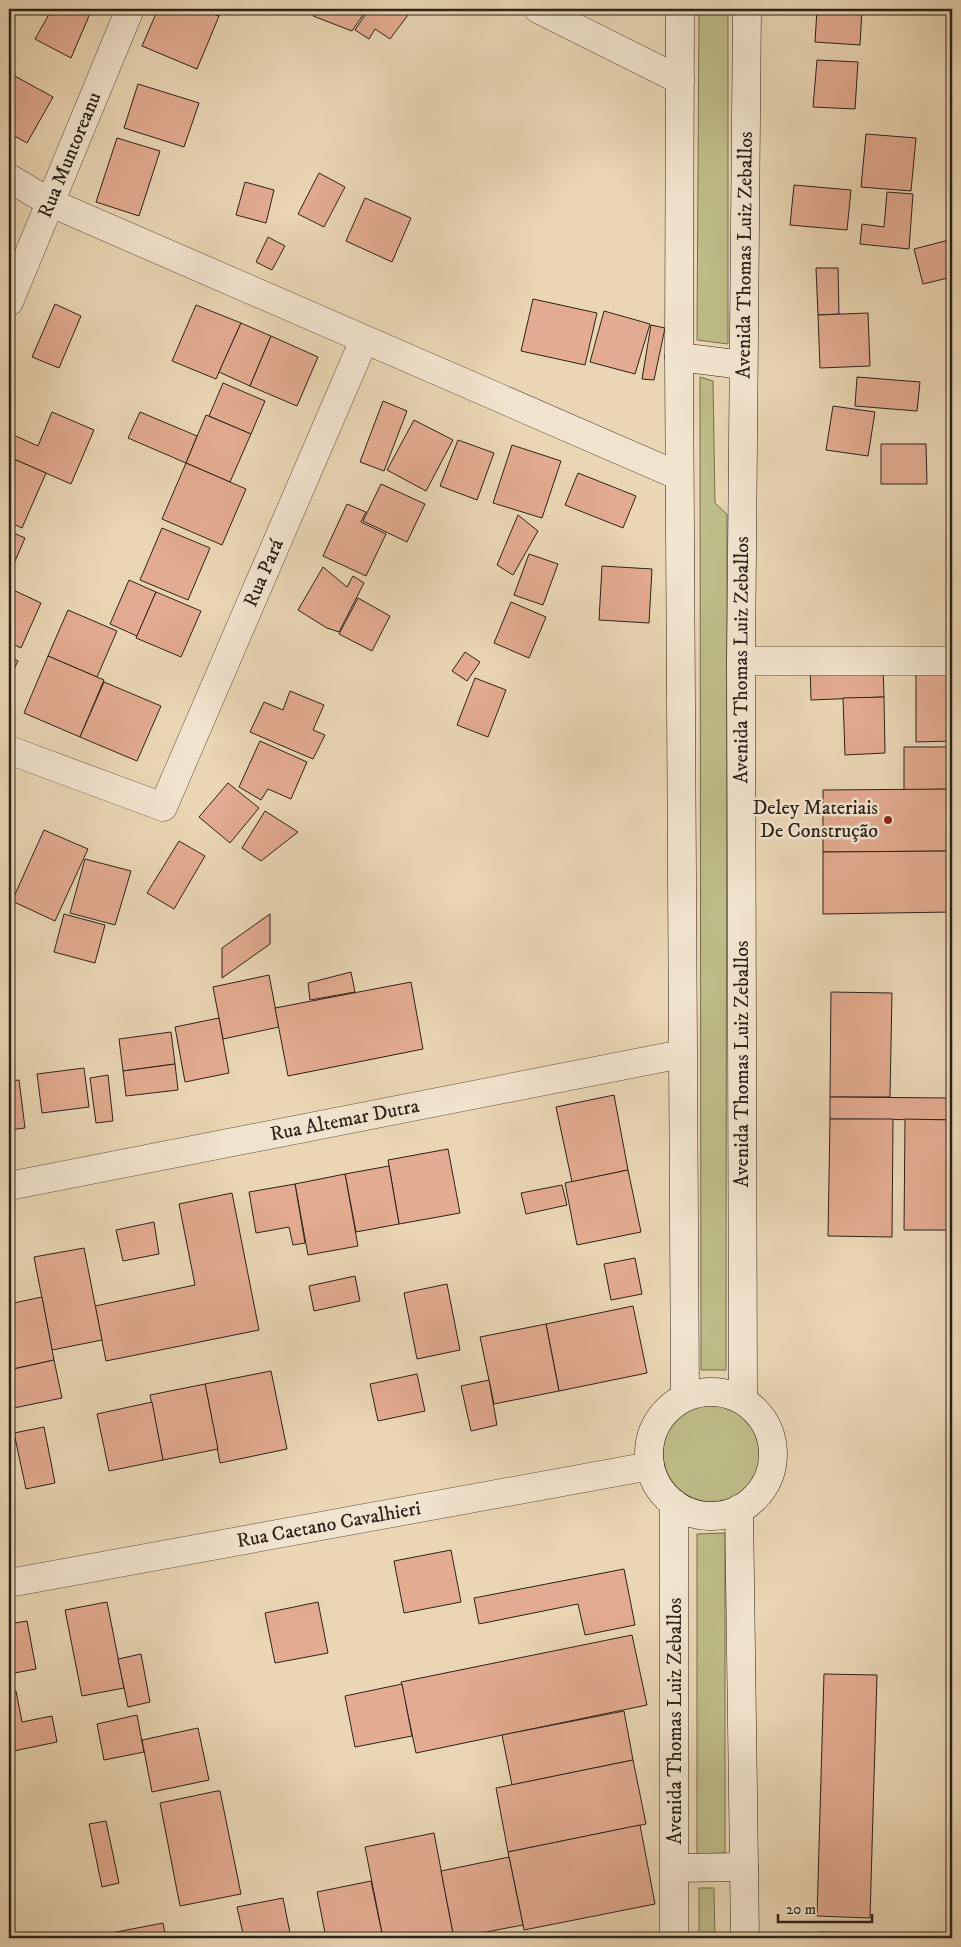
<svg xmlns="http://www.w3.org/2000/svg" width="961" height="1947" viewBox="0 0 961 1947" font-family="'IM FELL DW Pica',serif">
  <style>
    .green { fill: #bebc88; stroke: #756f50 }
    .building { fill: #e3ab91; stroke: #2c2218 }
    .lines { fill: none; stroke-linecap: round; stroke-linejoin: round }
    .street-casing { stroke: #5c4f3f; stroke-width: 29 }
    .secondary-casing { stroke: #2c2218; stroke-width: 29 }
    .street { stroke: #f1e4ce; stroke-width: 28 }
    .secondary { stroke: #f1e4ce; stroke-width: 28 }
    .poi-dot { fill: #8f2418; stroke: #f1e4ce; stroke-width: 2 }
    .labels { text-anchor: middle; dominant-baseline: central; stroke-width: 5; stroke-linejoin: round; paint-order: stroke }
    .street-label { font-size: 20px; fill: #2c2218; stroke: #f1e4ce }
    .poi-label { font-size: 20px; fill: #2c2218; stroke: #f1e4ce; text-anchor: end }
  </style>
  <rect width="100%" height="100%" fill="#ead6b4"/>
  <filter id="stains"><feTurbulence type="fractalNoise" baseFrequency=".004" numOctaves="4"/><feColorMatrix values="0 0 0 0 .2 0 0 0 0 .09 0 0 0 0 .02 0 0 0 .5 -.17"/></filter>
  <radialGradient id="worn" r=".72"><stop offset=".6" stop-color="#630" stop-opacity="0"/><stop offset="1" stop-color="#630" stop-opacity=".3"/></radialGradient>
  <!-- green -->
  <g class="green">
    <path d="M699 9H728V344L697 340Z"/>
    <path d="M700 377 713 381 715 503 727 514 726 1370H701Z"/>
    <circle cx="712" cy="1453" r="49"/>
    <path d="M725 1533V1853L697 1854V1534Z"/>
    <path d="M699 1888H714L715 1938H699Z"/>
  </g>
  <!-- building -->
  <g class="building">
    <path d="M52 9H92L71 58 35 39Z"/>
    <path d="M158 9H200L219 16 197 69 142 46Z"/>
    <path d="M200 9H222L219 16Z"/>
    <path d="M317 9H367L352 31 313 16Z"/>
    <path d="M369 9H400L408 15 390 39 375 29 369 39 355 30Z"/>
    <path d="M817 9H862L860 45 815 42Z"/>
    <path d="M817 60 858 62 855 109 813 107Z"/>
    <path d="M13 75 53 97 27 143 9 133V82Z"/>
    <path d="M138 84 199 103 184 147 124 128Z"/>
    <path d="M866 134 916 138 911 191 861 187Z"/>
    <path d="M117 138 160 151 139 216 96 202Z"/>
    <path d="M948 143H952V199H947Z"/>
    <path d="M319 173 345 187 324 227 298 214Z"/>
    <path d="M245 182 274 190 266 223 236 215Z"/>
    <path d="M794 185 851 190 847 230 790 225Z"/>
    <path d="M887 192 913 194 909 249 860 244 862 224 884 227Z"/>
    <path d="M365 198 411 218 392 262 346 241Z"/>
    <path d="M268 237 285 246 272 270 256 262Z"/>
    <path d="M949 240 952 254V277L923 284 914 249Z"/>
    <path d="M816 268H838L839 314 818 315Z"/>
    <path d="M952 277V302L947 278Z"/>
    <path d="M533 299 597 313 585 365 521 351Z"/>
    <path d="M55 304 81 316 59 368 32 357Z"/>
    <path d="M196 305 241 323 216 379 172 361Z"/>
    <path d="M604 311 650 324 635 374 590 362Z"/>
    <path d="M868 313 870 366 820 368 818 315Z"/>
    <path d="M241 323 271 336 250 386 219 372Z"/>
    <path d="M651 325 665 328 654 380 642 379Z"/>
    <path d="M271 336 318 357 297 406 250 386Z"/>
    <path d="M857 377 920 382 917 411 855 406Z"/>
    <path d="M223 383 265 401 251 434 209 416Z"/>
    <path d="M383 401 407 411 384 471 360 462Z"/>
    <path d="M833 406 875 412 868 456 826 450Z"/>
    <path d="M52 412 94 430 71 484 9 457V433L38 446Z"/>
    <path d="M140 412 197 436 186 463 128 438Z"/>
    <path d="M206 415 251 434 230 482 186 463Z"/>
    <path d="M414 420 453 440 426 491 387 470Z"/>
    <path d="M458 440 494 453 477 500 440 486Z"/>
    <path d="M881 444H926L927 484H881Z"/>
    <path d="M512 445 561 461 542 518 493 503Z"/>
    <path d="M9 457 46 473 22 528 9 522Z"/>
    <path d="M186 463 246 489 222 545 162 519Z"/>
    <path d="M578 473 636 496 623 528 565 505Z"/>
    <path d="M381 484 425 504 407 542 363 521Z"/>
    <path d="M347 504 366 512 361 522 386 534 366 576 323 556Z"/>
    <path d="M518 515 538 531 513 575 497 565Z"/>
    <path d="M162 528 210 548 188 600 140 580Z"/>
    <path d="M9 531 25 538 9 575Z"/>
    <path d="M529 554 558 564 543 605 514 595Z"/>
    <path d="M602 566 652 569 649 623 599 620Z"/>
    <path d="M323 567 347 587 353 576 364 583 339 632 327 628 298 610Z"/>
    <path d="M129 580 156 592 137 636 110 624Z"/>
    <path d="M9 588 41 603 21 648 9 642Z"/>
    <path d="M156 592 201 611 181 657 136 638Z"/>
    <path d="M358 598 390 616 372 651 339 634Z"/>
    <path d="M511 602 546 617 529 658 494 643Z"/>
    <path d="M68 610 117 631 97 677 48 656Z"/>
    <path d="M465 652 480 662 467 681 452 671Z"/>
    <path d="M9 656 18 661 9 679Z"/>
    <path d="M48 656 104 680 80 737 24 713Z"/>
    <path d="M883 663 884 697 811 700 810 665Z"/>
    <path d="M916 663H952V741L916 742Z"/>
    <path d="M475 678 506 690 488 737 457 725Z"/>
    <path d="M104 682 161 706 137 761 80 737Z"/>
    <path d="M290 691 324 705 313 730 325 735 313 759 250 732 264 702 283 710Z"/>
    <path d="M884 697 885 753 845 755 843 698Z"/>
    <path d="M260 741 307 762 291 799 268 789 261 800 239 787Z"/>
    <path d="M904 747H952V789L904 790Z"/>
    <path d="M228 783 259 808 230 843 199 817Z"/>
    <path d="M952 789V851L823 852V790Z"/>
    <path d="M265 811 298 832 261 861 242 848Z"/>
    <path d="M44 830 88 849 55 921 12 901Z"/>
    <path d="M179 841 205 856 174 909 147 893Z"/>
    <path d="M952 851V912L823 914V852Z"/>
    <path d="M85 859 131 871 115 925 70 913Z"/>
    <path d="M64 914 105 925 95 963 54 952Z"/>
    <path d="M270 914V944L222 978V948Z"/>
    <path d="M351 972 355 992 310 1000 308 983Z"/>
    <path d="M269 975 279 1027 223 1039 213 987Z"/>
    <path d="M411 982 423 1049 288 1076 275 1008Z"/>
    <path d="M831 992 892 993 890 1097H830Z"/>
    <path d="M219 1018 229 1073 185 1082 175 1027Z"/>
    <path d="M171 1032 175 1064 123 1071 119 1039Z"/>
    <path d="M175 1064 178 1090 126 1096 123 1071Z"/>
    <path d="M84 1068 89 1107 42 1113 37 1074Z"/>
    <path d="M108 1075 113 1121 96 1123 90 1078Z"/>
    <path d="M19 1080 25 1128 9 1130V1081Z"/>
    <path d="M614 1095 628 1170 572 1182 556 1107Z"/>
    <path d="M830 1097 952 1098V1120L830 1119Z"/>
    <path d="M830 1119H893L892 1237 828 1236Z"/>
    <path d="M905 1119 952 1120V1230H904Z"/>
    <path d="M448 1149 460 1213 399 1224 388 1160Z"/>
    <path d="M389 1166 399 1224 356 1232 345 1174Z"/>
    <path d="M628 1170 641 1232 577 1245 565 1183Z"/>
    <path d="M345 1174 358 1246 308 1255 295 1184Z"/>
    <path d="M295 1184 305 1243 293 1245 289 1227 256 1233 249 1192Z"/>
    <path d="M562 1185 567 1205 526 1214 521 1193Z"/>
    <path d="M232 1193 259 1330 106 1361 95 1306 195 1285 179 1204Z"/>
    <path d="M154 1222 159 1254 123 1261 116 1230Z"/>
    <path d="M84 1248 102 1340 52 1350 34 1257Z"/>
    <path d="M635 1258 642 1294 611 1300 604 1264Z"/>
    <path d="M355 1276 360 1301 314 1311 309 1286Z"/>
    <path d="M447 1284 460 1350 417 1359 404 1293Z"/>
    <path d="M42 1297 54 1360 9 1370V1304Z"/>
    <path d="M633 1306 647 1373 559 1391 546 1324Z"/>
    <path d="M546 1324 559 1391 494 1404 480 1337Z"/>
    <path d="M54 1360 62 1398 9 1409V1370Z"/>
    <path d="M271 1371 287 1449 220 1463 205 1384Z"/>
    <path d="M417 1374 425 1411 378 1421 370 1384Z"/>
    <path d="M489 1380 497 1425 471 1431 461 1386Z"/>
    <path d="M205 1384 218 1449 163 1460 150 1395Z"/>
    <path d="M152 1402 163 1460 109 1471 97 1414Z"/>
    <path d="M44 1427 55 1483 26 1489 14 1433Z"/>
    <path d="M451 1550 461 1602 404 1613 394 1561Z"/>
    <path d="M624 1569 635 1625 585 1635 578 1604 479 1624 474 1598Z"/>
    <path d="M107 1602 124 1688 82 1696 65 1610Z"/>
    <path d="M318 1602 328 1653 275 1663 265 1613Z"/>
    <path d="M27 1621 36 1669 9 1674V1624Z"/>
    <path d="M632 1635 647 1705 416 1753 401 1682Z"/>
    <path d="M141 1654 150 1702 128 1707 118 1659Z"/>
    <path d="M824 1674 877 1675 870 1918 817 1916Z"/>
    <path d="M402 1684 412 1736 355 1747 345 1696Z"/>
    <path d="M16 1691 22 1722 52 1716 57 1742 9 1752V1693Z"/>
    <path d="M624 1711 633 1760 512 1785 502 1735Z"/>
    <path d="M137 1715 144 1752 104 1760 97 1724Z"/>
    <path d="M198 1728 209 1780 152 1792 142 1740Z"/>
    <path d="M633 1760 646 1824 508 1852 496 1788Z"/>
    <path d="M217 1791H220L241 1894 180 1906 160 1803Z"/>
    <path d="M106 1821 119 1883 102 1887 89 1824Z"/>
    <path d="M640 1825 655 1904 524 1930 508 1852Z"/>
    <path d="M434 1833 454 1938H383L365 1847Z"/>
    <path d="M509 1857 523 1925 454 1938 441 1871Z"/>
    <path d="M371 1881 383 1938H326L317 1892Z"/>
    <path d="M283 1898 291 1938H244L237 1907Z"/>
    <path d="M163 1923 166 1938H85Z"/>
    <path d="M821 1932 952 1935V1938H821Z"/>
  </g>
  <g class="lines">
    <!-- street casing -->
    <g class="street-casing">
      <g id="street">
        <path d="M538 9 680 80"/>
        <path d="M9 178 51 203 679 476"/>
        <path id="s1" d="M9 302 130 9"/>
        <path d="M741 661H952"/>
        <path id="s2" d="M9 750 163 807 364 340"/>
        <path id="s3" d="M9 1186 682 1054"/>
        <path id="s4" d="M9 1583 650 1466"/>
      </g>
    </g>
    <!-- secondary casing -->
    <g class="secondary-casing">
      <g id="secondary">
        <path d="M680 9 679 357 685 1397"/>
        <path d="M679 357 743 365"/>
        <circle cx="711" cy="1454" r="62"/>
        <path id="s5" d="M743 1400 741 661 747 9"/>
        <path d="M674 1504V1938"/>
        <path d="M739 1509 745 1938"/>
        <path d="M675 1868 744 1867"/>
      </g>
    </g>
    <!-- street -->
    <use href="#street" class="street"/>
    <!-- secondary -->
    <use href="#secondary" class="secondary"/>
  </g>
  <!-- markers -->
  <circle class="poi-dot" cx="888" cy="820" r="5"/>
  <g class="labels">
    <!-- street labels -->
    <g class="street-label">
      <text stroke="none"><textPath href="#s1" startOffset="159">Rua Muntoreanu</textPath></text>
      <text stroke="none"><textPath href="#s5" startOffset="1145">Avenida Thomas Luiz Zeballos</textPath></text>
      <text stroke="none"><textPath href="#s2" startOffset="419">Rua Pará</textPath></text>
      <text stroke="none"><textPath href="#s5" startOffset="740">Avenida Thomas Luiz Zeballos</textPath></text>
      <text transform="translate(742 1064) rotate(-90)">Avenida Thomas Luiz Zeballos</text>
      <text stroke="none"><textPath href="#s3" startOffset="342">Rua Altemar Dutra</textPath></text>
      <text stroke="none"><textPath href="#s4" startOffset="325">Rua Caetano Cavalhieri</textPath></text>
      <text transform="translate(675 1721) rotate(-90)">Avenida Thomas Luiz Zeballos</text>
    </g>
    <!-- poi labels -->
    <g class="poi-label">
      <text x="878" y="808">Deley Materiais<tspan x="878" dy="23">De Construção</tspan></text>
    </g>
  </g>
  <!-- margin -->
  <rect width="961" height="1947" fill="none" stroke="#ead6b4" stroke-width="30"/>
  <rect x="10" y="10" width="941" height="1927" fill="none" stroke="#2c2218" stroke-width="2.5"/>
  <rect x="15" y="15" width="931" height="1917" fill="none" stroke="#2c2218"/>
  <!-- scale -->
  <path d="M778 1914v8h94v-8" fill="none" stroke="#2c2218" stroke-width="2.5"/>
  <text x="786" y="1914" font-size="15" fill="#2c2218" stroke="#f1e4ce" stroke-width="4" paint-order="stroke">20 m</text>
  <rect width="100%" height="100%" filter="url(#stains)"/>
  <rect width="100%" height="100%" fill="url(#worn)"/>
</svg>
